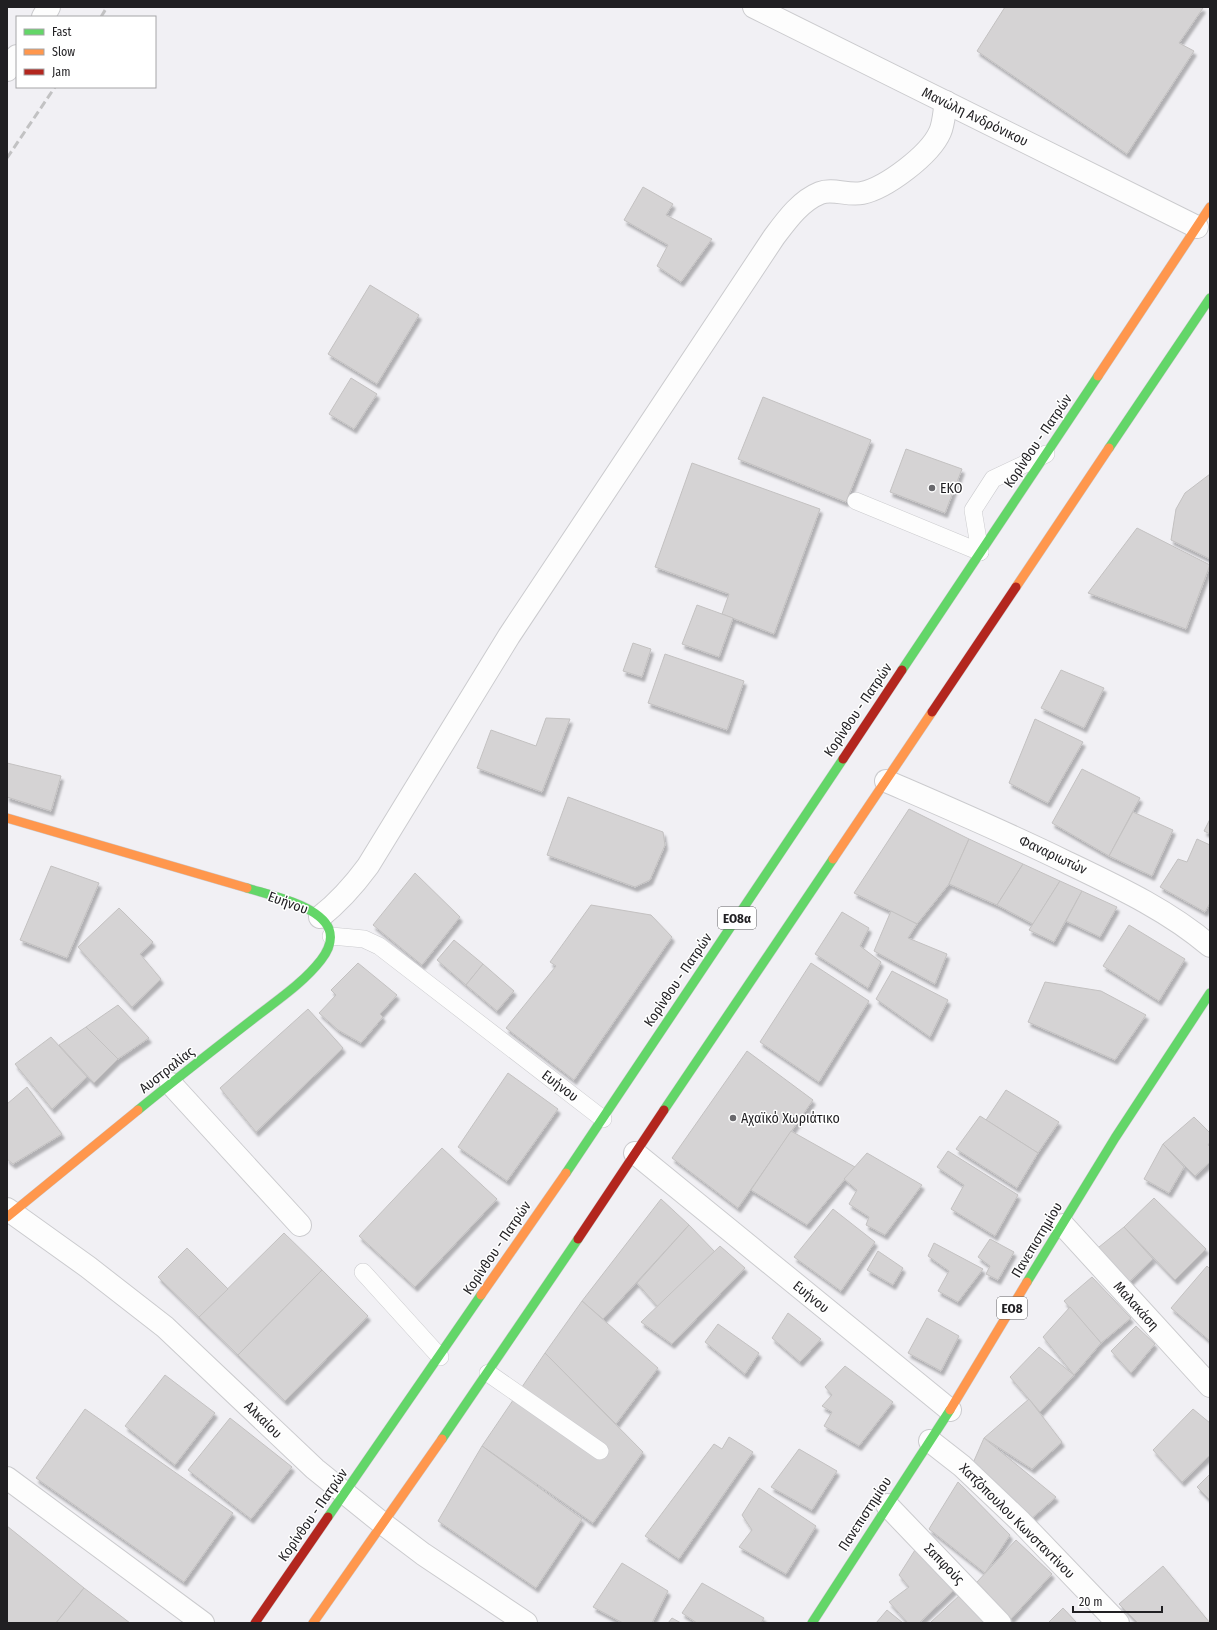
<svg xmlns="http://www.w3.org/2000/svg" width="1217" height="1630" viewBox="0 0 1217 1630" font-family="'Fira Sans Condensed',sans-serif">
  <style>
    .building { fill: #d5d3d4; stroke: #c3c1c1; filter: url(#shadow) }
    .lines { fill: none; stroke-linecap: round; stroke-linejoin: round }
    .lane-casing { stroke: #cbcbce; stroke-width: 18 }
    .street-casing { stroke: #cbcbce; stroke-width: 24 }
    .fast-casing { stroke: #cbcbce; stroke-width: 10 }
    .slow-casing { stroke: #cbcbce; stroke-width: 10 }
    .jam-casing { stroke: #cbcbce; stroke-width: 10 }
    .lane { stroke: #fdfdfd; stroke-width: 17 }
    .street { stroke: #fdfdfd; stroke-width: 22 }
    .fast { stroke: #63d668; stroke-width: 9 }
    .slow { stroke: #ff974d; stroke-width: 9 }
    .jam { stroke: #b3261e; stroke-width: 9 }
    .rail { stroke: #c2c2c3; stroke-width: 3; stroke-dasharray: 8 4; stroke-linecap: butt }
    .poi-dot { fill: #69686c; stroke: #fff; stroke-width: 1.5 }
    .labels { text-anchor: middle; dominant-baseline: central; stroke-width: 3; stroke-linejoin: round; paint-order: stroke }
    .shield { fill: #fff; stroke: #636264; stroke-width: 1 }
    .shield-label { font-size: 13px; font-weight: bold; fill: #201f22 }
    .street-label { font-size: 14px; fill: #201f22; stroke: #fff }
    .poi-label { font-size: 14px; fill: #201f22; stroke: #fff; text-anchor: start }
  </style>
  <defs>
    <filter id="shadow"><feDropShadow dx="2.5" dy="4.5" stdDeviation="1" flood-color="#0004"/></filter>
  </defs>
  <rect width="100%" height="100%" fill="#f1f0f4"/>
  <!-- building -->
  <g class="building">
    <path d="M1005 7H1202L1203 8 1179 43 1194 51 1127 154 977 51Z"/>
    <path d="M643 187 673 204 666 215 712 239 681 282 657 266 668 245 624 220Z"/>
    <path d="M370 285 419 315 377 384 328 354Z"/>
    <path d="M351 378 377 394 354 429 329 414Z"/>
    <path d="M763 397 871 440 846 502 738 459Z"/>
    <path d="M906 449 962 469 945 513 890 492Z"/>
    <path d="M692 463 820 509 774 634 722 614 729 594 655 567Z"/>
    <path d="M1210 474V559L1171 540 1176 509 1185 493Z"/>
    <path d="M1137 528 1210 565 1186 629 1088 593Z"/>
    <path d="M697 605 733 618 719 657 682 644Z"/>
    <path d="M633 643 651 649 642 677 623 671Z"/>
    <path d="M665 654 744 681 727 730 648 703Z"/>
    <path d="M1061 670 1104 688 1084 728 1041 708Z"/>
    <path d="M546 718 570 719 542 792 477 768 491 730 536 746Z"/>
    <path d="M1035 719 1083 742 1048 803 1009 783Z"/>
    <path d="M7 763 61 776 51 811 7 797Z"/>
    <path d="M1082 769 1140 798 1109 856 1052 823Z"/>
    <path d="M568 797 663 832 665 845 650 880 635 887 547 855Z"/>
    <path d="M909 809 969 839 949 884 917 924 854 893Z"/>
    <path d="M1133 812 1173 830 1152 876 1109 856Z"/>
    <path d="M1210 819V834L1204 831Z"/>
    <path d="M969 839 1023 864 997 905 949 884Z"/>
    <path d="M1197 839 1210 845V903L1205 912 1160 887 1178 859 1187 862Z"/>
    <path d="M1023 864 1060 881 1033 924 997 905Z"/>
    <path d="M51 866 99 883 67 958 20 940Z"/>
    <path d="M415 873 460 917 422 965 373 925Z"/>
    <path d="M1060 881 1082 891 1054 942 1029 930Z"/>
    <path d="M1082 891 1117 907 1100 937 1066 921Z"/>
    <path d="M591 905 651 915 672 937 574 1080 506 1028 556 966 550 962Z"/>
    <path d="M119 908 153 942 140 954 161 979 132 1007 78 947Z"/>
    <path d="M891 911 917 924 908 938 947 954 935 984 874 951Z"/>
    <path d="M842 912 869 928 860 946 881 962 868 988 815 954Z"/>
    <path d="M1129 925 1185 959 1159 1001 1103 966Z"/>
    <path d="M454 940 483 964 466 985 437 960Z"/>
    <path d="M358 963 397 995 380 1014 383 1017 361 1043 338 1030 319 1013 336 995 331 990Z"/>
    <path d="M811 963 869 1001 819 1082 760 1042Z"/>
    <path d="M483 964 514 991 497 1011 466 985Z"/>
    <path d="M892 971 948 1000 930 1037 876 999Z"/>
    <path d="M1045 982 1101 991 1146 1015 1115 1060 1028 1022Z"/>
    <path d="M118 1005 149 1038 118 1059 86 1027Z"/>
    <path d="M308 1009 343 1048 256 1132 220 1088Z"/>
    <path d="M86 1027 118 1059 94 1083 59 1045Z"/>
    <path d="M51 1037 87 1077 52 1109 15 1064Z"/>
    <path d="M747 1051 813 1100 738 1208 672 1158Z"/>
    <path d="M508 1073 558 1109 507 1181 458 1147Z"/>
    <path d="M27 1087 62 1134 13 1164 7 1159V1104Z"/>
    <path d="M1006 1090 1059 1122 1038 1153 986 1120Z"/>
    <path d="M980 1116 1038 1153 1017 1188 956 1149Z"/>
    <path d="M1194 1117 1210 1133V1142L1208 1145 1210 1147V1162L1195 1176 1163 1144Z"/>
    <path d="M791 1131 855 1167 807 1225 751 1190Z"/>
    <path d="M1163 1144 1184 1167 1169 1193 1144 1179Z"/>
    <path d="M442 1148 497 1199 415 1287 359 1236Z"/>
    <path d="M948 1151 1018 1195 995 1236 951 1209 964 1185 937 1167Z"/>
    <path d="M867 1153 922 1185 885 1235 866 1225 869 1217 849 1204 857 1190 844 1179Z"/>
    <path d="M1154 1198 1206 1249 1175 1280 1124 1227Z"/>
    <path d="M661 1199 689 1225 603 1319 582 1301Z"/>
    <path d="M833 1209 875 1242 841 1291 794 1257Z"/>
    <path d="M689 1225 715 1252 658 1307 637 1283Z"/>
    <path d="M1124 1227 1153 1259 1128 1283 1094 1251Z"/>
    <path d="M284 1233 322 1270 238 1355 199 1317Z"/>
    <path d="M990 1239 1014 1252 998 1280 986 1274 990 1266 978 1257Z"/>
    <path d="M934 1243 983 1269 958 1302 938 1291 949 1271 928 1256Z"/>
    <path d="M720 1246 745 1268 672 1344 641 1322Z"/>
    <path d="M187 1248 228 1289 199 1317 158 1277Z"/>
    <path d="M878 1251 903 1268 893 1285 867 1270Z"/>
    <path d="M1207 1266 1210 1269V1341L1171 1308Z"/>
    <path d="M322 1270 368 1316 285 1401 238 1355Z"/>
    <path d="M1092 1277 1131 1318 1101 1343 1064 1301Z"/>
    <path d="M582 1301 658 1368 616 1424 545 1353Z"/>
    <path d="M1070 1307 1101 1343 1074 1375 1043 1337Z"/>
    <path d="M788 1313 821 1339 800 1362 772 1338Z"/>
    <path d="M927 1318 959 1336 941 1371 908 1353Z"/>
    <path d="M718 1324 759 1353 745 1374 705 1342Z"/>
    <path d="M1136 1326 1155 1344 1131 1373 1111 1351Z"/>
    <path d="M1039 1347 1074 1375 1040 1412 1010 1377Z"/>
    <path d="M545 1353 643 1452 593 1523 482 1446Z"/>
    <path d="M845 1366 893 1402 859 1446 824 1426 832 1412 822 1406 832 1395 825 1387Z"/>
    <path d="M165 1375 215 1413 175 1465 125 1426Z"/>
    <path d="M1029 1399 1062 1442 1032 1469 984 1438Z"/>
    <path d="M85 1409 233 1513 184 1582 36 1478Z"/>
    <path d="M1193 1409 1210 1423V1455L1182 1482 1153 1450Z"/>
    <path d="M230 1418 292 1467 251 1519 188 1470Z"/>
    <path d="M729 1437 753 1452 679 1559 645 1536 714 1444 722 1449Z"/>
    <path d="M984 1438 1056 1497 1031 1519 973 1463Z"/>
    <path d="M482 1446 582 1519 536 1588 438 1521Z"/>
    <path d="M799 1449 837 1471 812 1510 771 1487Z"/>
    <path d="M1210 1474V1500L1197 1487Z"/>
    <path d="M958 1482 1010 1535 985 1573 929 1529Z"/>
    <path d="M759 1488 816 1526 786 1574 739 1547 752 1530 742 1515Z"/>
    <path d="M7 1526 84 1588 56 1623H7Z"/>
    <path d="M1016 1540 1052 1574 1011 1619 977 1582Z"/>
    <path d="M915 1550 955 1589 919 1623H908L889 1602 909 1587 899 1575Z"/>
    <path d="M622 1563 668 1591 652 1623H623L593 1607Z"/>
    <path d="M1163 1566 1210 1623H1138L1119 1604Z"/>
    <path d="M702 1583 764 1618 761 1623H697L682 1613Z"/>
    <path d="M84 1588 130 1623H56Z"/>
    <path d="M962 1593 987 1623H930Z"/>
    <path d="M1063 1608 1077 1623H1048Z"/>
    <path d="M887 1610 903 1623H876Z"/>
    <path d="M672 1618 681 1623H668Z"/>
  </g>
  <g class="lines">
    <!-- lane casing -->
    <g class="lane-casing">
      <g id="lane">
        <path d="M856 501 980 552"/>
        <path d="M980 552 973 510 993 479 1046 454"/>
        <path d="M331 936 364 939 379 946 603 1119"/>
        <path d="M363 1272 440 1357"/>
        <path d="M488 1373 600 1451"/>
      </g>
    </g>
    <!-- street casing -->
    <g class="street-casing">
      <g id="street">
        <path d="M754 7 1197 227"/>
        <path d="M43 17 49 7"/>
        <path d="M7 70 17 56"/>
        <path d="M886 781C946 807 1007 833 1066 862 1116 886 1168 910 1210 946"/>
        <path d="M320 917C339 902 354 885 368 866L509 636 774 237C786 221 800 201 820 193 833 188 848 196 862 193 886 188 930 155 940 132 944 123 944 112 946 102"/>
        <path d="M171 1084 300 1225"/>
        <path d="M635 1153 950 1410"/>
        <path d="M7 1209 88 1267 165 1327 315 1469 382 1523 423 1554 526 1623"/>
        <path d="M1063 1225 1210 1386"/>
        <path d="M930 1441 962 1466 1021 1522 1118 1623"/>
        <path d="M7 1478 203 1623"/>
        <path d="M887 1505 1000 1623"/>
      </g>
    </g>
    <!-- fast casing -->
    <g class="fast-casing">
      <g id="fast">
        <path d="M1109 448 1210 298"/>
        <path d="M902 670 1098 376"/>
        <path d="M138 1110C177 1078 217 1047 257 1016 279 999 304 982 321 960 328 951 333 940 329 929 319 905 269 895 247 888"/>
        <path d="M664 1110 833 859"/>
        <path d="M566 1173 843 759"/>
        <path d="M1027 1282 1115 1138 1210 993"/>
        <path d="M442 1439 578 1239"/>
        <path d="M328 1517 481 1295"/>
        <path d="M812 1623 950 1410"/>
      </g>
    </g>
    <!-- slow casing -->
    <g class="slow-casing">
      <g id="slow">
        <path d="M1098 376 1210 207"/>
        <path d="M1016 587 1109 448"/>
        <path d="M7 818 247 888"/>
        <path d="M833 859 932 712"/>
        <path d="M7 1217 138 1110"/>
        <path d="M481 1295 566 1173"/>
        <path d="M950 1410 1027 1282"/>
        <path d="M313 1623 442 1439"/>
      </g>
    </g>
    <!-- jam casing -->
    <g class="jam-casing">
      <g id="jam">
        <path d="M932 712 1016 587"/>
        <path d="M843 759 902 670"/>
        <path d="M578 1239 664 1110"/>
        <path d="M255 1623 328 1517"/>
      </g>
    </g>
    <!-- lane -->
    <use href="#lane" class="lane"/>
    <!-- street -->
    <use href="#street" class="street"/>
    <!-- fast -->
    <use href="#fast" class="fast"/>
    <!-- slow -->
    <use href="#slow" class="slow"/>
    <!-- jam -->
    <use href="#jam" class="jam"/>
    <!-- rail -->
    <g class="rail">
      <path d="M101 17 107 7"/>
      <path d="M7 158 55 87"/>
    </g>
  </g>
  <!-- markers -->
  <g class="poi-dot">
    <circle cx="932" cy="488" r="4"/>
    <circle cx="733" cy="1118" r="4"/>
  </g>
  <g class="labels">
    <!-- shield labels -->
    <g class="shield">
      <rect x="718" y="907" width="38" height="22" rx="3"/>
      <rect x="997" y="1297" width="30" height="22" rx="3"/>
    </g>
    <g class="shield-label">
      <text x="737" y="918">ΕΟ8α</text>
      <text x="1012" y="1308">ΕΟ8</text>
    </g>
    <!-- street labels -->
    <g class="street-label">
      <text transform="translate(975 117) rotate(26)">Μανώλη Ανδρόνικου</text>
      <text transform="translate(1038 441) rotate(-56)">Κορίνθου - Πατρών</text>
      <text transform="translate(858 710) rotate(-56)">Κορίνθου - Πατρών</text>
      <text transform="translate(1053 855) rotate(25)">Φαναριωτών</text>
      <text transform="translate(288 903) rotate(20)">Ευήνου</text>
      <text transform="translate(678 980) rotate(-56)">Κορίνθου - Πατρών</text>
      <text transform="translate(167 1070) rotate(-38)">Αυστραλίας</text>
      <text transform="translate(560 1086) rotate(37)">Ευήνου</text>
      <text transform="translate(1037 1240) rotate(-59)">Πανεπιστημίου</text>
      <text transform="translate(497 1248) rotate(-56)">Κορίνθου - Πατρών</text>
      <text transform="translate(811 1297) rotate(39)">Ευήνου</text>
      <text transform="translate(1136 1306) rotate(48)">Μαλακάση</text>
      <text transform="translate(263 1420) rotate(44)">Αλκαίου</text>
      <text transform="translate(865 1514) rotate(-57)">Πανεπιστημίου</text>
      <text transform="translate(313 1515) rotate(-55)">Κορίνθου - Πατρών</text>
      <text transform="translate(1017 1521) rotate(45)">Χατζόπουλου Κωνσταντίνου</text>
      <text transform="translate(944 1564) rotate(46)">Σαπφούς</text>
    </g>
    <!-- poi labels -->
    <g class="poi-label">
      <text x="940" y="488">EKO</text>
      <text x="741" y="1118">Αχαϊκό Χωριάτικο</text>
    </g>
  </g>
  <!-- border -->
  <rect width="1217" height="1630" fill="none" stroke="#201f22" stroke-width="16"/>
  <!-- legend -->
  <rect x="16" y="16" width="140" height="72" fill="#ffffff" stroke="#a6a5a7"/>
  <rect x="24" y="29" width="20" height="6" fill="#63d668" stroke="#a6a5a7"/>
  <text x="52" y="36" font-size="12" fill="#201f22">Fast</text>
  <rect x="24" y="49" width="20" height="6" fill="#ff974d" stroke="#a6a5a7"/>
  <text x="52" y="56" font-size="12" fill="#201f22">Slow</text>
  <rect x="24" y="69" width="20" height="6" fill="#b3261e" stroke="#a6a5a7"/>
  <text x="52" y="76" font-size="12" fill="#201f22">Jam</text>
  <!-- scale -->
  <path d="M1073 1606v6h89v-6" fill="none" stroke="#201f22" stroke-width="2"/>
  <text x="1079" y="1606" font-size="12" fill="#201f22" stroke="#ffffff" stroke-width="3" paint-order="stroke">20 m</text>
</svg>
